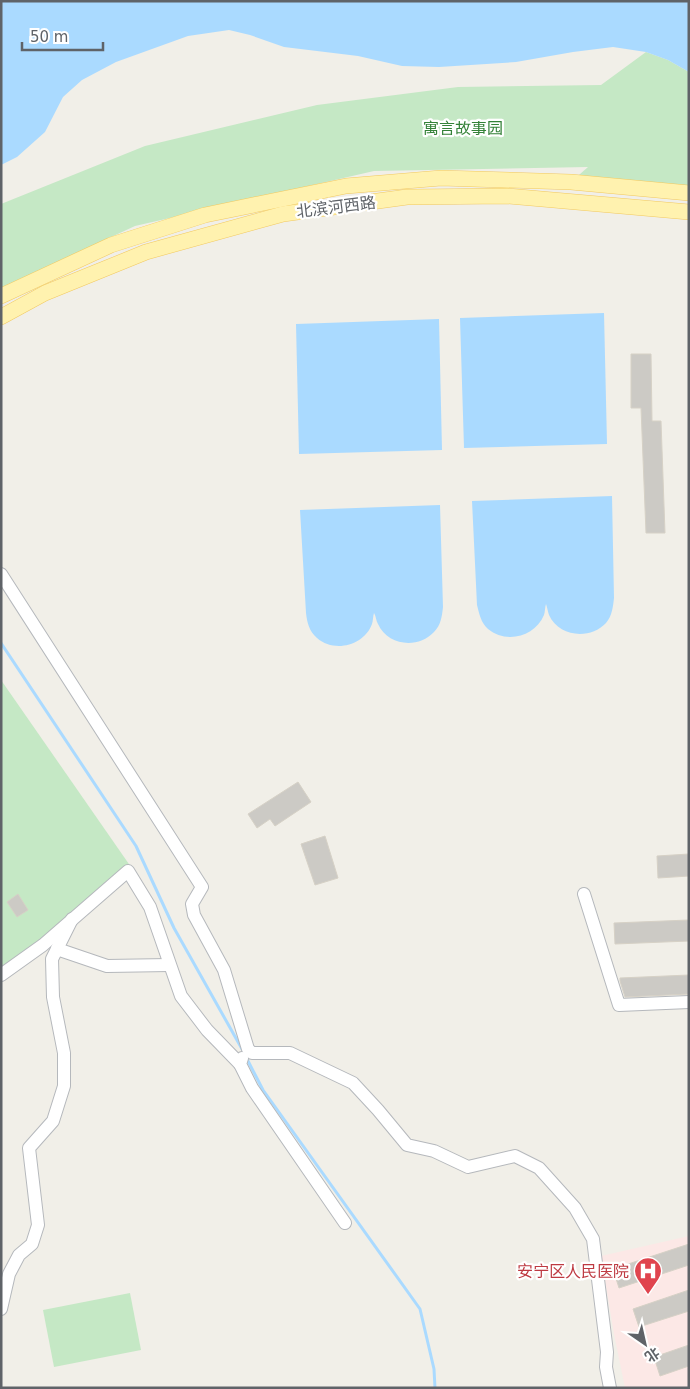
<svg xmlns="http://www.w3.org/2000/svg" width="690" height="1389" viewBox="0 0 690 1389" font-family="'DejaVu Sans','Noto Sans SC',sans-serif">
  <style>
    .medical { fill: #fce8e6 }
    .green { fill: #c5e8c5 }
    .water { fill: #aadaff }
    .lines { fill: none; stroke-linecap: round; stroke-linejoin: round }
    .stream { stroke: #aadaff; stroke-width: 3 }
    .building { fill: #cccac5; stroke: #d6d1c6 }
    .minor-casing { stroke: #b5b8bc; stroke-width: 14 }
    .major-casing { stroke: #f2c960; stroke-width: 16 }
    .minor { stroke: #fff; stroke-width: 12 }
    .major { stroke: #fff2af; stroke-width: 15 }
    .labels { text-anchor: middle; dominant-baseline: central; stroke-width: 4.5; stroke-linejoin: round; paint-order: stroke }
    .park-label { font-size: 16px; fill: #348238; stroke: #fff }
    .street-label { font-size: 16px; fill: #5f6368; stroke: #fff }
    .health-label { font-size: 16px; fill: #be3a42; stroke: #fff; text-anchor: end }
  </style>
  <rect width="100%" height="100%" fill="#f1efe8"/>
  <!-- medical -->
  <path class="medical" d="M689 1236V1388H625L614 1334 601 1256Z"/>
  <!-- green -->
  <g class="green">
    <path d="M646 52 668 60 689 72V193L571 182 588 167 374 171 135 226 1 288V204L145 146 317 105 458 87 601 85Z"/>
    <path d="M1 680 131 867 1 973Z"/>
    <path d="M130 1293 141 1350 54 1367 43 1310Z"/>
  </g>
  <!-- water -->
  <g class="water">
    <path d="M1 1H689V72L668 60 646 52 613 47 573 52 516 62 439 67 402 66 358 56 284 47 250 35 229 30 188 36 116 62 82 80 63 97 45 132 17 157 1 165Z"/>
    <path d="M604 313 607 444 464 448 460 318Z"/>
    <path d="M439 319 442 450 299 454 296 324Z"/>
    <path d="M612 496 614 598C613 607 612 616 606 623 590 640 559 637 549 615 548 612 547 607 546 604 545 607 545 612 544 615 535 637 506 644 488 629 481 623 479 613 477 605L472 501Z"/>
    <path d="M440 505 443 607C442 616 441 625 434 632 418 649 388 646 378 624 376 621 376 616 374 613 373 616 373 621 372 624 364 646 334 653 317 638 309 631 307 622 306 613L300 510Z"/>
  </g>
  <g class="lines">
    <!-- stream -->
    <g class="stream">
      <path d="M1 643 136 846 174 928 242 1049"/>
      <path d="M246 1057 263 1090 420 1309 434 1369 435 1388"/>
    </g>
  </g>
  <!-- building -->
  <g class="building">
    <path d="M631 354H651L652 421H661L665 533H646L641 408H631Z"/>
    <path d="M298 782 311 802 275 826 270 819 257 828 248 814Z"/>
    <path d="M325 836 338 878 315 885 301 844Z"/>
    <path d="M689 854V876L658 878 657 856Z"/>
    <path d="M18 894 28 910 17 917 7 902Z"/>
    <path d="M689 920V941L615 944 614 923Z"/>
    <path d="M689 975V994L625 997 620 981V978Z"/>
    <path d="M689 1244V1265L619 1288 613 1269Z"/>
    <path d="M689 1290V1311L639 1327 633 1309Z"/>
    <path d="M689 1345V1366L660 1376 654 1357Z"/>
  </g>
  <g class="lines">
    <!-- minor casing -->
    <g class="minor-casing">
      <g id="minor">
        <path d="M1 574 202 887 192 904 194 915 224 970 248 1049 252 1053H290L353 1083 378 1110 407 1145 434 1151 468 1167 515 1156 539 1168 575 1208 593 1239 607 1352 606 1367 610 1388"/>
        <path d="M584 894 619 1005 689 1002"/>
        <path d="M57 949 107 966 169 965"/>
        <path d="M1 975 43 945 128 871 150 907 181 996 207 1030 240 1064"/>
        <path d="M242 1058 240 1064 252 1088 345 1223"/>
        <path d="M1 1309 9 1274 19 1255 32 1244 38 1225 29 1148 53 1121 64 1086V1053L53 997 52 959 72 919"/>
      </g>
    </g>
    <!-- major casing -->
    <g class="major-casing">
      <g id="major">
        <path d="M1 296 111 245 205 215 346 186 441 178 571 182 689 193"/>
        <path d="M1 317 45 293 146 252 283 214 407 197 507 196 689 212"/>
      </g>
    </g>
    <!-- minor -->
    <use href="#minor" class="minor"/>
    <!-- major -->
    <use href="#major" class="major"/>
  </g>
  <!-- icons -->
  <defs>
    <g id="hospital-pin" transform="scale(1.4375)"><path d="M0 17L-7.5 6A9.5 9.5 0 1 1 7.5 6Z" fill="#e0444e" stroke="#fff"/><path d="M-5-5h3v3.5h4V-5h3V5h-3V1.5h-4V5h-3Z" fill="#fff"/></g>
  </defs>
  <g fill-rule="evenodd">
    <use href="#hospital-pin" x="648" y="1271"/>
  </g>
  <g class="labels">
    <!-- park labels -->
    <g class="park-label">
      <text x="463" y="128">寓言故事园</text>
    </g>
    <!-- street labels -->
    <g class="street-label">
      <text transform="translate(336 207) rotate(-7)">北滨河西路</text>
    </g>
    <!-- health labels -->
    <g class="health-label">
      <text x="629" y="1271">安宁区人民医院</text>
    </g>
  </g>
  <!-- border -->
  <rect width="690" height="1389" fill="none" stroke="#5f6368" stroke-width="5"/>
  <!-- north arrow -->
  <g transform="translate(645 1344) rotate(146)" stroke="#ffffff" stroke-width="4" paint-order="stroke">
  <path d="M0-4L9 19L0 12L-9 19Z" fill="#5f6368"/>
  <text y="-8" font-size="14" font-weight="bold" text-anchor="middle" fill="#5f6368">北</text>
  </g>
  <!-- scale -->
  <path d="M22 42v8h81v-8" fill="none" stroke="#5f6368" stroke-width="2.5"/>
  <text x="30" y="42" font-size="15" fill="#5f6368" stroke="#ffffff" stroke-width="4" paint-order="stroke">50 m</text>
</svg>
